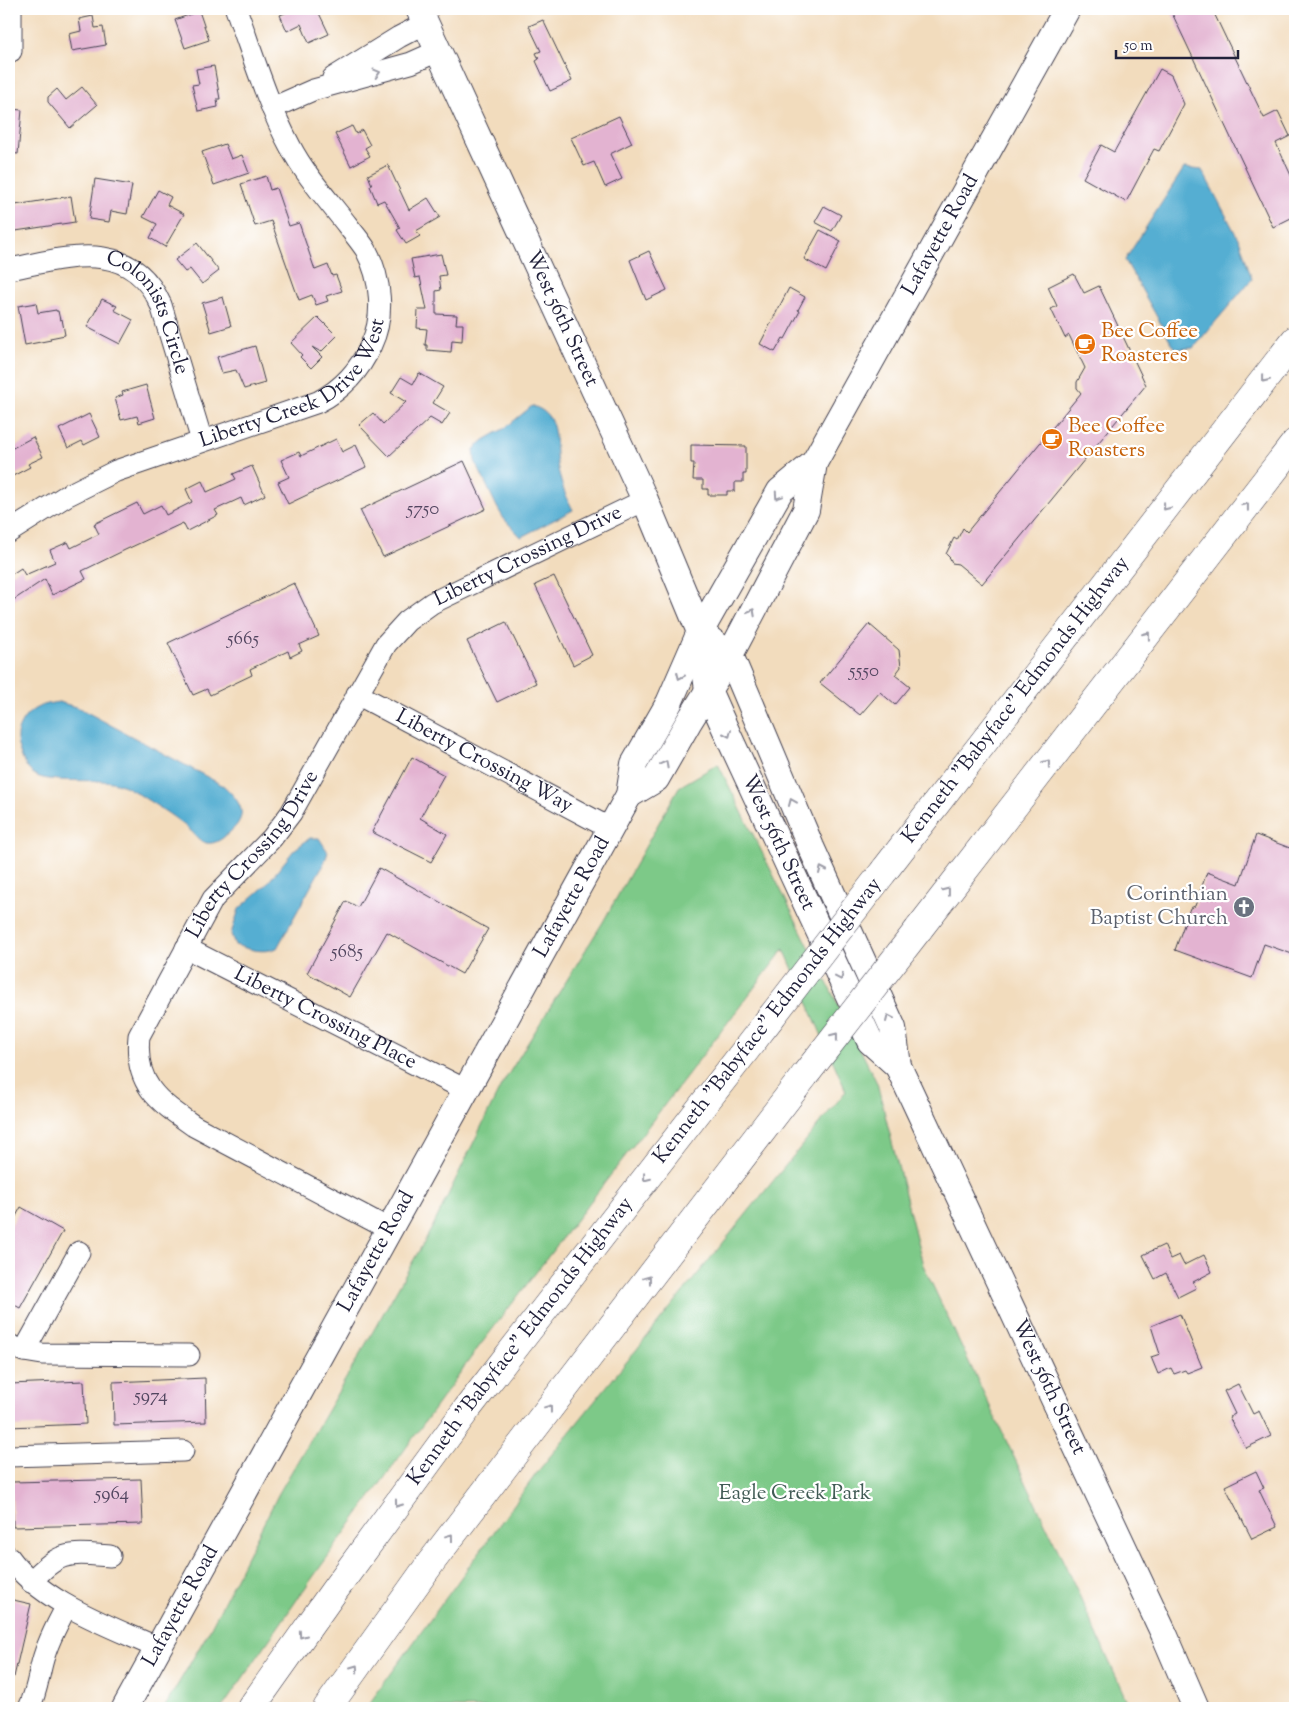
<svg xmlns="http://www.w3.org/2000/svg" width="1304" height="1717" viewBox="0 0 1304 1717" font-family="'Sorts Mill Goudy',serif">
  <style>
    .green { fill: #7dc988; stroke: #507662 }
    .water { fill: #55aed2; stroke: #3c6886 }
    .building { fill: #e3b3d1 }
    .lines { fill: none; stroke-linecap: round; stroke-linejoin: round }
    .minor-casing { stroke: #413e4e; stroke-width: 23 }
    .major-casing { stroke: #413e4e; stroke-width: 28 }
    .highway-casing { stroke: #413e4e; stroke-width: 29 }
    .minor { stroke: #fff; stroke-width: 21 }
    .major { stroke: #fff; stroke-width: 26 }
    .highway { stroke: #fff; stroke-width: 28 }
    .highway-bridge-casing { stroke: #413e4e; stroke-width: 29; stroke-linecap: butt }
    .highway-bridge { stroke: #fff; stroke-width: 28 }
    .oneway { stroke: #9c9ca7 }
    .labels { text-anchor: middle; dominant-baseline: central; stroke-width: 4.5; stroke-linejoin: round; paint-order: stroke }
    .number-label { font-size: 19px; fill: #524660 }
    .street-label { font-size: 21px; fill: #22223b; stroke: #fff }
    .food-label { font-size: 21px; fill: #c56008; stroke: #fff; text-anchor: start }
    .worship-label { font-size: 21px; fill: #5b616d; stroke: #fff; text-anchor: end }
    .park-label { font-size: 21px; fill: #425c56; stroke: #fff }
  </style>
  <rect width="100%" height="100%" fill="#fff"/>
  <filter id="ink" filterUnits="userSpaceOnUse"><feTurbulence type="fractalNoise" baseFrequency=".02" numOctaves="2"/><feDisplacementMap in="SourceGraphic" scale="10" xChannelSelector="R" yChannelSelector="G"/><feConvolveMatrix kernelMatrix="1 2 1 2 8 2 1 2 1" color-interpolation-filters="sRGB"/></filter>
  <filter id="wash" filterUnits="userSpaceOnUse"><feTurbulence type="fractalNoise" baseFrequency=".0096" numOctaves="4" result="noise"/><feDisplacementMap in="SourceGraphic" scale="20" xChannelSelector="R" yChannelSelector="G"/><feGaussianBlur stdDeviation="1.12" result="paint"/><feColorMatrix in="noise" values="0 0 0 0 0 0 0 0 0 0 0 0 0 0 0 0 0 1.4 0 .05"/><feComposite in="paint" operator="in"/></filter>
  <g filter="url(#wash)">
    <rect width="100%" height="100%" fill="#f2dcbd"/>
    <!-- green -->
    <path class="green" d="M718 764 877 1083 923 1265 1076 1588 1130 1708H366L539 1470 846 1091 784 949 475 1352 303 1591 222 1708H164L209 1631 279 1493 355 1363 433 1226 501 1086 603 922 679 787Z"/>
    <!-- water -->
    <g class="water">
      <path d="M1184 168 1202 170 1240 242 1252 279 1193 348 1175 349 1125 260Z"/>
      <path d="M532 406C556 412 555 434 556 454 556 461 558 470 560 477 562 488 568 500 573 510L521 537 504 519 497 507 475 461 474 449 484 440 505 428Z"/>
      <path d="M59 702 79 708 224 786C245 806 249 818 224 837 219 841 213 844 207 843 200 842 196 836 192 832 177 818 160 808 143 797 134 791 123 784 112 782 93 779 53 783 37 776 27 771 23 761 20 752 15 739 16 731 23 720 32 707 44 704 59 702Z"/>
      <path d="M310 838H319L328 852 325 861 277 948C262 954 249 949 235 945L231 934 239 909 266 885 294 850Z"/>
    </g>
    <g id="blocks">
      <!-- building -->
      <g class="building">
        <path d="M295 9H317L329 34 309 43 301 24 287 31 280 15Z"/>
        <path d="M1170 9H1212L1264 118 1278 111 1290 136 1276 143 1295 184V216L1273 227Z"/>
        <path d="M199 11 209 40 185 48 175 20Z"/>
        <path d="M93 16 95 28 103 27 106 45 72 51 69 34 81 31 79 19Z"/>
        <path d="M543 20 572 81 550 91 536 61 539 59 536 53 541 51 529 26Z"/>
        <path d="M214 66 220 99H217L218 107 198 111 192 85 199 84 196 69Z"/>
        <path d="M1160 69 1171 75 1184 104 1159 151 1154 149 1126 202 1083 178 1101 145 1114 152Z"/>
        <path d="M82 87 97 105 70 128 48 102V97L57 89 66 100Z"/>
        <path d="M9 109 22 110 18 154 9 153Z"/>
        <path d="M619 116 632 143 610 154 622 179 605 187 594 162 584 166 571 138Z"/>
        <path d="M352 126 356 134 362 130 370 145 365 148 370 156 351 166 335 134Z"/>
        <path d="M225 144 231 159 242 155 249 173 214 185 202 152Z"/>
        <path d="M388 165 409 210 428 198 440 217 416 231 420 236 406 244 397 230 400 228 384 200 377 203 370 186 372 185 368 175Z"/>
        <path d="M266 176 270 190 276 188 289 226 299 223 315 270 328 265 332 276 336 275 342 291 326 296 328 301 316 305 312 295 299 300 271 221 255 226 241 184Z"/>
        <path d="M95 179 132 185 127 214 111 211 109 222 89 219Z"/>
        <path d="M158 190 171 197 167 205 184 214 165 247 150 238 157 224 143 217Z"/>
        <path d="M71 196 75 222 9 232V206Z"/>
        <path d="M824 206 841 215 832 231 815 222Z"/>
        <path d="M820 230 841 241 826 271 804 259Z"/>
        <path d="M197 243 219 271 202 284 190 269 185 272 175 260Z"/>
        <path d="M649 251 667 290 646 300 630 260Z"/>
        <path d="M441 254 446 275 439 276 441 290 436 291V314L457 315 456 324H463L462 341 452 340 451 352 427 350V345H425L427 329 417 328 418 310H427L420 277 415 278 411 259Z"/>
        <path d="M1074 274 1084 293 1099 286 1146 385 982 584 958 564 952 563 950 558 946 554 954 538 957 540 963 528 967 532 1081 393 1077 388V382L1085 368 1069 335 1065 338 1051 309 1057 306 1048 287Z"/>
        <path d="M789 288 805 297 798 310 800 311 785 339 783 338 775 352 760 344Z"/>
        <path d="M223 297 231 326 211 332 202 303Z"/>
        <path d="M102 299 117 306 114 310 133 320 120 344 87 327Z"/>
        <path d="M36 303 38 313 56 310V311H58L60 320 62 319 65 335 50 338 51 340 25 345 18 306Z"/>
        <path d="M318 317 337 336 321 352 312 347 322 357 311 368 300 357 302 355 291 343Z"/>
        <path d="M255 346 265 383 244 389 236 370 222 373 217 357Z"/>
        <path d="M419 373 443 387 433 403 450 413 442 425 430 418 389 456 359 425 373 413 383 424 406 402 391 393 401 377 413 384Z"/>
        <path d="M146 385 155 418 139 423 137 416 121 420 115 398 123 395 122 392Z"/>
        <path d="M89 414 100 437 84 445 82 441 68 448 59 429Z"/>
        <path d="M33 437 43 457 28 464 30 467 9 478V450Z"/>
        <path d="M336 439 342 452 356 445 366 467 288 504 278 482 289 477 281 460 299 452 301 456Z"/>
        <path d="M691 445 746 446V474H743V482H735V491H727V495H708V489H703V480H693L694 463H691Z"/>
        <path d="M464 461 486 509 383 557 360 510Z"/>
        <path d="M252 466 265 495 244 505 241 498 215 510 218 515 187 531 183 523 125 550 82 571 86 579 52 595 45 579 9 603V576L21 568 25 575 55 562 50 550 68 542 71 548 99 534 94 524 137 503 143 514 161 505 166 515 192 502 186 489 202 481 207 492 236 479 233 474Z"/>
        <path d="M554 576 592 655 573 665 535 585Z"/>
        <path d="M294 583 319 636 299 645 302 651 290 657 288 651 250 669 252 675 210 695 207 689 193 695 168 643Z"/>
        <path d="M506 622 536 683 497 702 467 641Z"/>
        <path d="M869 624 899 650 901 667 895 675 910 687 895 705 880 692 860 715 820 683Z"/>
        <path d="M412 757 444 775 420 818 447 834 431 862 372 832Z"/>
        <path d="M1256 835 1295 850V955L1264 944 1252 978 1175 950 1190 908 1195 906 1207 872 1239 884Z"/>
        <path d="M379 868 488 929 462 974 387 932 350 997 307 973 346 901 358 907Z"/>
        <path d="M21 1207 63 1231 20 1308 9 1302V1229Z"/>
        <path d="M1164 1245 1170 1259 1179 1255 1184 1265 1204 1255 1212 1272 1193 1282 1196 1288 1178 1297 1166 1273 1155 1279 1143 1255Z"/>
        <path d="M1180 1314 1202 1367 1187 1373 1185 1370 1174 1374 1171 1368 1158 1374 1151 1357 1160 1354 1151 1326Z"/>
        <path d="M205 1378 206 1422 114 1425 113 1382Z"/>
        <path d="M84 1381 86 1424 9 1427V1384Z"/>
        <path d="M1238 1384 1253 1414 1259 1411 1271 1436 1246 1448 1229 1417 1235 1414 1224 1391Z"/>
        <path d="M1256 1471 1264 1488 1259 1490 1277 1527 1252 1539 1225 1486Z"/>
        <path d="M141 1479 143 1524 13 1527 12 1482Z"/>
        <path d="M9 1599 31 1604 14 1677 9 1676Z"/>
      </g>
    </g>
  </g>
  <g filter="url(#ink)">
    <use href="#blocks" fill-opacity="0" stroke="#413e4e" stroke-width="1"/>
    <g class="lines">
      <!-- minor casing -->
      <g class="minor-casing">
        <g id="minor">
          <path d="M11 9V51"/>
          <path d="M333 78 399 37 426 23"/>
          <path d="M272 108 313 90 411 63 438 51"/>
          <path id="s1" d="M9 269C66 258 130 236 161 305L202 441"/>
          <path id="s2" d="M9 532 66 496 116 471 318 402C343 389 360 370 371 345 385 316 381 278 366 250 361 242 354 234 348 226 328 200 305 175 290 146 267 103 253 55 236 9"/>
          <path id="s3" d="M357 694 611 829"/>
          <path id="s4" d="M186 948 466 1090"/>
          <path id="s5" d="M389 1229 194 1126C158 1101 134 1085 139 1036L213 899 272 838 291 813 386 644 407 621 432 603 645 500"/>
          <path d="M9 1345 24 1351 42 1354 189 1355"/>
          <path d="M24 1351 79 1252"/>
          <path d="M9 1456 183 1451"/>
          <path d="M9 1557C42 1603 108 1625 158 1648"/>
          <path d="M31 1582C59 1550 70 1553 110 1556"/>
          <path d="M29 1708C36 1694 38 1679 42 1663 47 1643 57 1624 67 1606"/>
        </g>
      </g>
      <!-- major casing -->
      <g class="major-casing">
        <g id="major">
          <path id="s6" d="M419 9 645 500 700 632 708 690 728 735 870 1041 898 1066"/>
          <path id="s7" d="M700 632 730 655 811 847 893 1028 898 1066 1165 1636 1196 1708"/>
          <path id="s8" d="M629 795 656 779 688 723 730 655 806 510 814 463 1067 9"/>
          <path id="s9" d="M125 1708 629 795 634 764 669 703 700 632 780 491 814 463"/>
        </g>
      </g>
      <!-- highway casing -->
      <g class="highway-casing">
        <g id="highway">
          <path id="s10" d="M884 871 1295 340"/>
          <path d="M918 930 1295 443"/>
          <path id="s11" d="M251 1708 334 1591 467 1409 772 1016"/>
          <path d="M327 1708 432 1561 805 1075"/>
        </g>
      </g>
      <!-- minor -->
      <use href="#minor" class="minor"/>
      <!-- major -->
      <use href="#major" class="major"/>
      <!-- highway -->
      <use href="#highway" class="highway"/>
      <!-- highway-bridge casing -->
      <g class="highway-bridge-casing">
        <g id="highway-bridge">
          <path d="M772 1016 884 871"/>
          <path d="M805 1075 918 930"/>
        </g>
      </g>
      <!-- highway-bridge -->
      <use href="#highway-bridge" class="highway-bridge"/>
    </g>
    <!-- one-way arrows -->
    <defs><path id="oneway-chevron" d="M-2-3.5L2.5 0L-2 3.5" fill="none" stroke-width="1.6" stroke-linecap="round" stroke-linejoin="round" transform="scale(1.25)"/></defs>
    <g class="oneway">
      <use href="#oneway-chevron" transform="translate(377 73) rotate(-15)"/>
      <use href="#oneway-chevron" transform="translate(1265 379) rotate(128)"/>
      <use href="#oneway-chevron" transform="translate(778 496) rotate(124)"/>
      <use href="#oneway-chevron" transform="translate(1246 506) rotate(-52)"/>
      <use href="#oneway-chevron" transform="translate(1166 507) rotate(128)"/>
      <use href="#oneway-chevron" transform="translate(752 612) rotate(-62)"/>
      <use href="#oneway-chevron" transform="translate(1147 635) rotate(-52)"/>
      <use href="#oneway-chevron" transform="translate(680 676) rotate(114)"/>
      <use href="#oneway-chevron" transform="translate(728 734) rotate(66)"/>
      <use href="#oneway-chevron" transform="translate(1047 763) rotate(-52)"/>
      <use href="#oneway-chevron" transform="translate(665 764) rotate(-61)"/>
      <use href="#oneway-chevron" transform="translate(792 802) rotate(-113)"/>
      <use href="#oneway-chevron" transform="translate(822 870) rotate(-114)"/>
      <use href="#oneway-chevron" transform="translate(947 891) rotate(-52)"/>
      <use href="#oneway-chevron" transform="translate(840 977) rotate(65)"/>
      <use href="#oneway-chevron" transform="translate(889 1018) rotate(-114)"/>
      <use href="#oneway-chevron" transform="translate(835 1036) rotate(-52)"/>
      <use href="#oneway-chevron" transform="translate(646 1178) rotate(128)"/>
      <use href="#oneway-chevron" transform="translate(648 1279) rotate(-53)"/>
      <use href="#oneway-chevron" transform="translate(549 1408) rotate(-53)"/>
      <use href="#oneway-chevron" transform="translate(398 1504) rotate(126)"/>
      <use href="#oneway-chevron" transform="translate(450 1537) rotate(-53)"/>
      <use href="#oneway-chevron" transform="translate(302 1635) rotate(125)"/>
      <use href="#oneway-chevron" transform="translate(355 1668) rotate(-55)"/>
    </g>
  </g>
  <!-- icons -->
  <defs>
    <g id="cafe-disc" transform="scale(1.125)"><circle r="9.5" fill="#e8710a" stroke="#fff"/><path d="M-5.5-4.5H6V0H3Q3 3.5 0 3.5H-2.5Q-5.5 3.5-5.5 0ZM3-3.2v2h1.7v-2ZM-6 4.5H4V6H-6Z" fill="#fff"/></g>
    <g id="church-disc" transform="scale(1.125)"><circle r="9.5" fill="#6b7280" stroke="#fff"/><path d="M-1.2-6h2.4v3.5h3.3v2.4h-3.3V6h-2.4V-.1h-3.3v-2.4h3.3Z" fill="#fff"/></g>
  </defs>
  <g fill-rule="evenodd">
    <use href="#cafe-disc" x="1085" y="344"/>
    <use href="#cafe-disc" x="1052" y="439"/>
    <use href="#church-disc" x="1244" y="907"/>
  </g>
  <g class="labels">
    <!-- number labels -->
    <g class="number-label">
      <text x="423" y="509">5750</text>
      <text x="243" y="639">5665</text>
      <text x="864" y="671">5550</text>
      <text x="347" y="952">5685</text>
      <text x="151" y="1396">5974</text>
      <text x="112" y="1494">5964</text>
    </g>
    <!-- street labels -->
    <g class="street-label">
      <text stroke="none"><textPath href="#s8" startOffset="648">Lafayette Road</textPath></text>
      <text stroke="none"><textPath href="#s6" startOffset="341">West 56th Street</textPath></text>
      <text stroke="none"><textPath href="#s1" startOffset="172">Colonists Circle</textPath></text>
      <text stroke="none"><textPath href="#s2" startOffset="328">Liberty Creek Drive West</textPath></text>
      <text stroke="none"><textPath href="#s5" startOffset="968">Liberty Crossing Drive</textPath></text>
      <text stroke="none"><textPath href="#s10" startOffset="216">Kenneth "Babyface" Edmonds Highway</textPath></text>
      <text stroke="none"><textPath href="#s3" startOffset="144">Liberty Crossing Way</textPath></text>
      <text stroke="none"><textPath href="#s6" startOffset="910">West 56th Street</textPath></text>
      <text stroke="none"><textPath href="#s5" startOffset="549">Liberty Crossing Drive</textPath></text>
      <text stroke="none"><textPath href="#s9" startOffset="926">Lafayette Road</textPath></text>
      <text stroke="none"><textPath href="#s4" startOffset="156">Liberty Crossing Place</textPath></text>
      <text transform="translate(768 1021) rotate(-52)">Kenneth "Babyface" Edmonds Highway</text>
      <text stroke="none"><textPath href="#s9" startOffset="521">Lafayette Road</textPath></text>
      <text stroke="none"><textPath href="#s11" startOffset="455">Kenneth "Babyface" Edmonds Highway</textPath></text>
      <text stroke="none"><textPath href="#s7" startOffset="838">West 56th Street</textPath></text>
      <text stroke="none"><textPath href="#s9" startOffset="116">Lafayette Road</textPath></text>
    </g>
    <!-- food labels -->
    <g class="food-label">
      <text x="1101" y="332">Bee Coffee<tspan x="1101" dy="24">Roasteres</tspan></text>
      <text x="1068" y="427">Bee Coffee<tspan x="1068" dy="24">Roasters</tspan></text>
    </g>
    <!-- worship labels -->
    <g class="worship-label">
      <text x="1228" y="895">Corinthian<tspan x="1228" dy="24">Baptist Church</tspan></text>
    </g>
    <!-- park labels -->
    <g class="park-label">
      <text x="795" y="1494">Eagle Creek Park</text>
    </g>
  </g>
  <!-- margin -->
  <rect width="1304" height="1717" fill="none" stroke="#fff" stroke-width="30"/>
  <!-- scale -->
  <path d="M1116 50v8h122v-8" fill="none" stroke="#22223b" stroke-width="2.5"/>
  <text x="1124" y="50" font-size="15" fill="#22223b" stroke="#ffffff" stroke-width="4" paint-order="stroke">50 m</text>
</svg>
